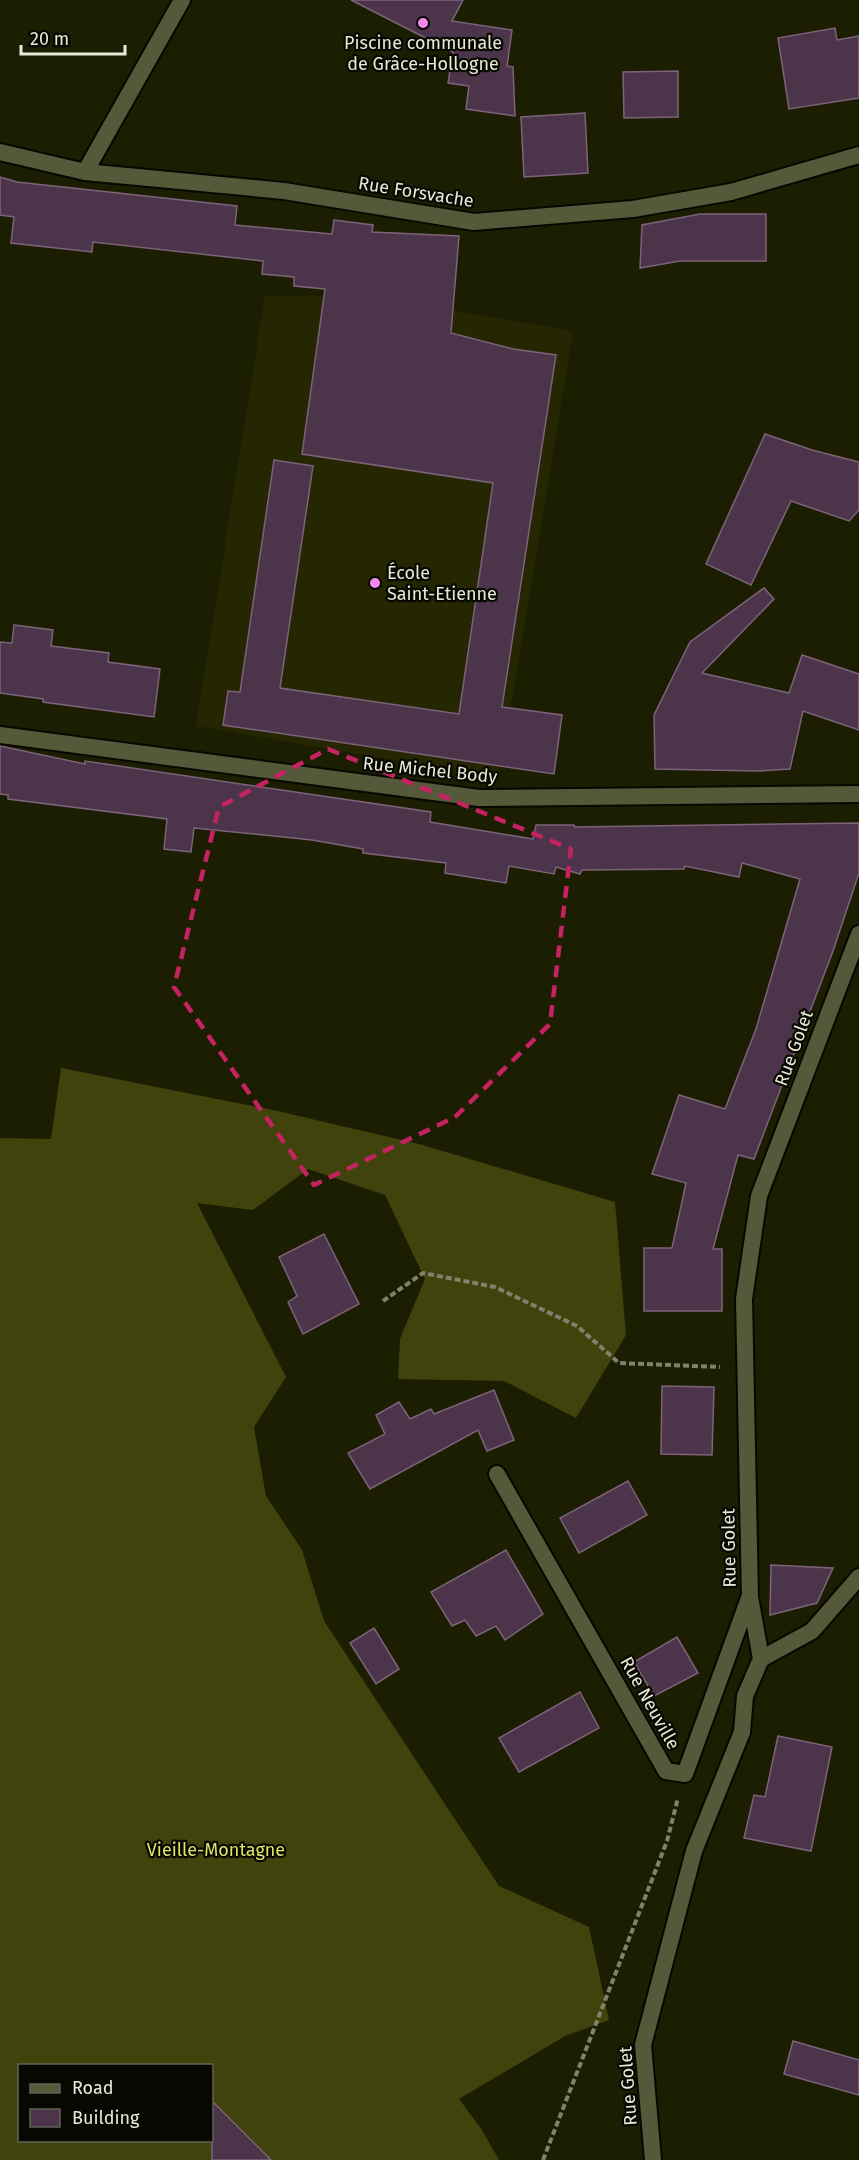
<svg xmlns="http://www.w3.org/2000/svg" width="859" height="2160" viewBox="0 0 859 2160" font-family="'Fira Sans',sans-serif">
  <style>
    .built { fill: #242701 }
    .forest { fill: #40440c; fill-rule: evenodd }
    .building { fill: #4c354a; stroke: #7c637a; stroke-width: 1.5 }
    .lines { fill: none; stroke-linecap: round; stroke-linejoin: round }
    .service-casing { stroke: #070800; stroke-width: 20 }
    .minor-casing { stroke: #070800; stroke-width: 20 }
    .path { stroke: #80826b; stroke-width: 4; stroke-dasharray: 6 3; stroke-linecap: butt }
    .service { stroke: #55593a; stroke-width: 16 }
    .minor { stroke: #55593a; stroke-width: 16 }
    .marked { fill: none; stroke: #c42261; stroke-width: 4.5; stroke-dasharray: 12 8; stroke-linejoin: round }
    .poi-dot { fill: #f489f0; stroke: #070801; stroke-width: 2 }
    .labels { text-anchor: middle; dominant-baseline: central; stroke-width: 4.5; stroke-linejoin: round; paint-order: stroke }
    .poi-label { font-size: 18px; fill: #e8ead8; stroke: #070801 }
    .street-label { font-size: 18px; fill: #e8ead8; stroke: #070801 }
    .park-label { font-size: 18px; fill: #dbe662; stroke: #070801 }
  </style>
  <rect width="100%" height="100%" fill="#1c1e02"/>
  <!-- built -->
  <path class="built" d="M362 295 573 331 499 778 196 726 265 296Z"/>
  <!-- forest -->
  <path class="forest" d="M61 1068 273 1110 419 1144 615 1202 626 1335 576 1418 504 1381 398 1379 400 1339 425 1279 385 1195 308 1169 253 1210 197 1203 286 1377 254 1427 266 1496 302 1550 324 1621 499 1886 589 1927 609 2020 565 2036 459 2099 482 2130 499 2160H0V1138L51 1139ZM20 2066H212V2140H20Z"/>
  <!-- building -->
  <g class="building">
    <path d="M351 0H463L452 21 512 30 507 66 513 67 515 116 466 109 469 86 448 83 453 52Z"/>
    <path d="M835 28 837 40 859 36V98L789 109 778 38Z"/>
    <path d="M678 71V117L624 118 623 72Z"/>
    <path d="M585 113 588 173 524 177 521 117Z"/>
    <path d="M0 177 17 182 237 206 235 225 332 234 334 220 373 225 372 232 459 236 451 333 513 349 556 355 502 707 562 715 554 774 223 725 228 691 240 692 274 460 313 466 280 688 459 714 493 483 302 454 325 289 294 286V277L262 274 263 261 93 242 92 252 11 243 14 217 0 215Z"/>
    <path d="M700 214H766V261H680L640 268 642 225Z"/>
    <path d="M765 434 812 450 859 462V510L849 521 791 501 751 585 706 564Z"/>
    <path d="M764 588 774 599 702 673 789 693 802 655 859 674V730L803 711 790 769 758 771 655 769 654 715 690 642Z"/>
    <path d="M14 625 53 630 51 646 109 653 108 662 160 669 154 717 43 702V699L0 693V642L12 643Z"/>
    <path d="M0 746 85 764V761L431 812 430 822 533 839 536 825H574L575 827 859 823V873L833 951 754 1159 738 1155 713 1249H722V1311H644V1248H672L686 1183 652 1174 679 1095 725 1109 756 1029 800 879 742 863 739 877 685 866 684 869 582 870 580 874 556 867 554 874 509 866 506 883 445 873 446 863 363 853V849L312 840 194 828 191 852 164 849 167 819 8 799V795L0 794Z"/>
    <path d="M324 1234 359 1304 303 1334 288 1302 297 1296 279 1257Z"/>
    <path d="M662 1386 714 1387 712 1455 661 1454Z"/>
    <path d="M494 1390 514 1440 487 1451 478 1430 370 1489 348 1453 385 1434 376 1415 399 1402 410 1419 431 1409 434 1414Z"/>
    <path d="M628 1481 647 1515 579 1553 560 1518Z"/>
    <path d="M506 1550 543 1614 505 1640 496 1626 476 1636 465 1620 452 1626 431 1592Z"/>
    <path d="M771 1565 833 1568 817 1603 770 1615Z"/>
    <path d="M374 1628 399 1669 376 1684 350 1643Z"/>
    <path d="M677 1637 698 1673 654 1696 634 1662Z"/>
    <path d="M580 1692 599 1728 519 1772 499 1738Z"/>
    <path d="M778 1736 832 1747 811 1851 744 1838 754 1795 765 1797Z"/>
    <path d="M793 2041 859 2060V2095L784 2074Z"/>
    <path d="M212 2101 271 2160H212Z"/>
  </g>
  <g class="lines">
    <!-- service casing -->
    <g class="service-casing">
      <path id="service" d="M85 172 182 0"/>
    </g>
    <!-- minor casing -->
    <g class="minor-casing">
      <g id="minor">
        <path d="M0 152 85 172 284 191 474 222 633 209 731 192 859 155"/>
        <path d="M0 735 479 798 859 794"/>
        <path d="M497 1474 666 1771 685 1774 749 1598"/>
        <path d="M761 1659 812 1631 859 1577"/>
        <path d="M653 2160 643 2045 694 1851 742 1732 745 1696 761 1659 750 1597 744 1299 759 1196 859 934"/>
      </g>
    </g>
    <!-- path -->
    <g class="path">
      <path d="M383 1301 423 1273 495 1287 577 1326 619 1363 720 1367"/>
      <path d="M543 2160 667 1841 678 1798"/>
    </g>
    <!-- service -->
    <use href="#service" class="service"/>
    <!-- minor -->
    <use href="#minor" class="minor"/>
  </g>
  <!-- marked area -->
  <path class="marked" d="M328 749 571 849 550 1024 455 1117 314 1185 174 987 219 807Z"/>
  <!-- markers -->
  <g class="poi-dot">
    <circle cx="423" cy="23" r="6"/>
    <circle cx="375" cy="583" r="6"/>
  </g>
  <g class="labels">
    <!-- poi labels -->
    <g class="poi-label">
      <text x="423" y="43">Piscine communale<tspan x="423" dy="21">de Grâce-Hollogne</tspan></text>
      <text x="387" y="573" text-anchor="start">École<tspan x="387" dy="21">Saint-Etienne</tspan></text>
    </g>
    <!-- street labels -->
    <g class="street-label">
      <text transform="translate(416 192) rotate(9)">Rue Forsvache</text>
      <text transform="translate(430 770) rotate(6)">Rue Michel Body</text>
      <text transform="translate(794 1048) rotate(-70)">Rue Golet</text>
      <text transform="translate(729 1548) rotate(-91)">Rue Golet</text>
      <text transform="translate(650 1703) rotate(61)">Rue Neuville</text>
      <text transform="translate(628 2086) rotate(-94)">Rue Golet</text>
    </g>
    <!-- park labels -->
    <g class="park-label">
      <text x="216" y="1850">Vieille-Montagne</text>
    </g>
  </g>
  <!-- legend -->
  <rect x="18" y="2064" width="195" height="78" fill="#070801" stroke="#616257" stroke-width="1.5"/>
  <rect x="30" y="2084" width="30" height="9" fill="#55593a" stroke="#616257" stroke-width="1.5"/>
  <text x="72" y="2094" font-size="18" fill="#e8ead8">Road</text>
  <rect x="30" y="2109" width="30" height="18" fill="#4c354a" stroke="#616257" stroke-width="1.5"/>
  <text x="72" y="2124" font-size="18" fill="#e8ead8">Building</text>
  <!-- scale -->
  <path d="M21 45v9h104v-9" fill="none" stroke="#e8ead8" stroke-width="3"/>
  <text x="30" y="45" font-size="18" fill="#e8ead8" stroke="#070801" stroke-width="4.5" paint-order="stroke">20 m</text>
</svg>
